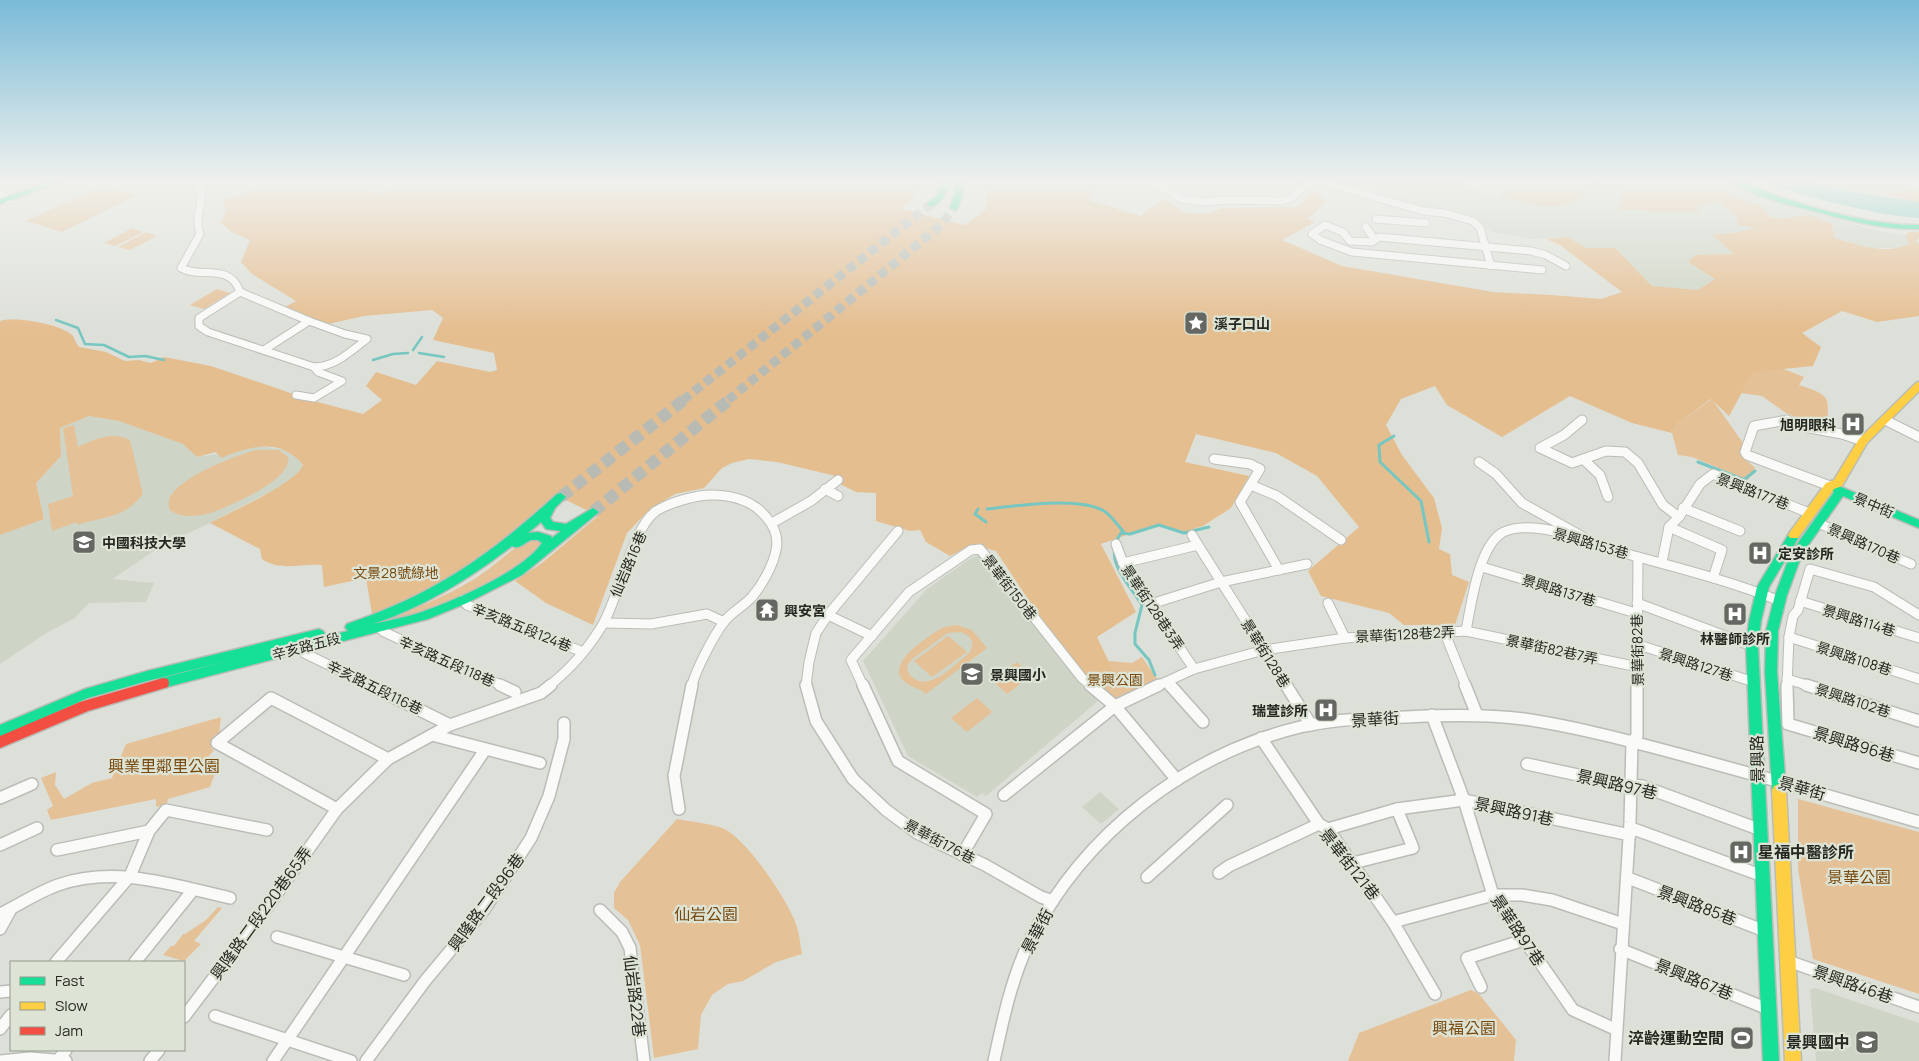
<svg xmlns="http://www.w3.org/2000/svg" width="1919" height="1061" viewBox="0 0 1919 1061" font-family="Manrope,'Noto Sans TC',sans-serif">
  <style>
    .built { fill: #ced5c6 }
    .green { fill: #e5c198; fill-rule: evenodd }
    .forest { fill: #e5be90 }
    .water { fill: #76c6c1 }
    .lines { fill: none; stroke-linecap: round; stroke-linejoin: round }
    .stream-far1 { stroke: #76c6c1; stroke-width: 2.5 }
    .stream { stroke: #76c6c1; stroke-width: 3 }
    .secondary-tunnel-far1 { stroke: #b8bbb4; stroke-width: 9; stroke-dasharray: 9 5; stroke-linecap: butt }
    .secondary-tunnel { stroke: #b8bbb4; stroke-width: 12; stroke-dasharray: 12 6; stroke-linecap: butt }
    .street-far2-casing { stroke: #babdb7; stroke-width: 9 }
    .street-far1-casing { stroke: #babdb7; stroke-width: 11 }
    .street-casing { stroke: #babdb7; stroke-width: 14 }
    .fast-casing { stroke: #babdb7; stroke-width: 3 }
    .slow-casing { stroke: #babdb7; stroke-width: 3 }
    .jam-casing { stroke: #babdb7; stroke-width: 3 }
    .street-far2 { stroke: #fafaf9; stroke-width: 7 }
    .street-far1 { stroke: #fafaf9; stroke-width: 9 }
    .street { stroke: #fafaf9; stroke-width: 11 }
    .fast { fill: #16e098; fill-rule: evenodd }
    .slow { fill: #ffcf43; fill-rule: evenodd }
    .jam { fill: #f24e42; fill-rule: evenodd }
    .labels { text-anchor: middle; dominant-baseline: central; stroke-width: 4.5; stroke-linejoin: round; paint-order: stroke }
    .poi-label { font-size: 14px; font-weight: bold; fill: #252822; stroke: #dde4d5; text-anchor: start }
    .street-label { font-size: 14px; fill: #252822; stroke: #dde4d5 }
    .park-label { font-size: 14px; fill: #794a10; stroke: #dde4d5 }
    .near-street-label { font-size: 16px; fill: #252822; stroke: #dde4d5 }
    .near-park-label { font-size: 16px; fill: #794a10; stroke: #dde4d5 }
    .near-poi-label { font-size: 16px; font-weight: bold; fill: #252822; stroke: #dde4d5; text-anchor: end }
  </style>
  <rect width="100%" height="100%" fill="#dde0d8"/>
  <!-- built -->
  <g class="built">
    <path d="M1330 181H1460L1481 192 1528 203 1557 207 1579 199 1595 182 1622 187 1621 210 1698 212 1696 206 1719 202 1753 228 1740 232 1712 235 1734 254 1695 255 1688 262 1715 279 1698 290 1652 286 1615 248H1586L1568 237 1529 239 1490 231 1471 217 1445 207 1438 210 1420 206 1385 198 1376 189 1364 187 1358 189Z"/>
    <path d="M1744 189 1776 202 1875 230 1906 235 1909 244 1901 248H1871L1834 238 1832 224 1809 215 1777 219 1769 216 1762 206 1732 196 1731 192 1734 191Z"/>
    <path d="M89 416 119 421 151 432 184 444 197 457 240 451 256 446 266 447 286 450 295 455 303 466 302 471 285 484 210 523 161 546 113 579 154 583 146 602 89 603 75 618 48 632 0 664V535L44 519 36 483 61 456 60 428Z"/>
    <path d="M980 555 1084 688 1098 701 986 796 982 793 977 797 908 756 863 661 927 589 971 558Z"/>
    <path d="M1100 792 1119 809 1101 824 1082 807Z"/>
    <path d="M1815 988 1919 1023V1061H1816L1810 990Z"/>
  </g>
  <!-- green -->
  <g class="green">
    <path d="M1805 181H1880L1919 188V202C1902 200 1887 193 1870 191 1848 188 1825 188 1805 181Z"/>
    <path d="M103 185 138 195 62 232 26 221Z"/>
    <path d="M132 228 143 232 115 246 104 243Z"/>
    <path d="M146 232 157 236 130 250 118 247Z"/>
    <path d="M217 289 230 293 204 309 190 305Z"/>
    <path d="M1771 364 1804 377 1799 385C1807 388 1825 392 1827 401 1829 409 1826 416 1830 425L1819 427 1786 413 1762 396 1720 390 1722 376Z"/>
    <path d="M1712 399 1743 443 1746 460 1755 468 1748 480 1692 457 1678 455 1672 433 1678 423Z"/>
    <path d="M74 425 78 447C95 439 112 431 130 440L143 494C124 519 104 516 77 525V522L52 531 48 504 73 496 63 428Z"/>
    <path d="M256 450H279L288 457C292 481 230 505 211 513 198 516 182 519 170 510 157 484 237 455 256 450Z"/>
    <path d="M533 538 541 540 544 545C496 591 430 610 368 626 407 611 449 597 483 573 500 562 514 545 533 538Z"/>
    <path d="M957 625 972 630 987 648 926 694C919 687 907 687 901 678 890 660 929 636 942 628 946 626 952 626 957 625ZM961 632C971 636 976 643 969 653 956 663 932 690 915 679 909 676 908 672 907 666L912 659 948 633Z"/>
    <path d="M948 636 967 652 932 677 914 661Z"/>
    <path d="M1142 657 1157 679 1112 700 1082 672 1110 661 1132 663Z"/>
    <path d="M1017 662 1032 675 1007 694 992 680Z"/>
    <path d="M977 698 992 712 967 732 951 718Z"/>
    <path d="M221 717 219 736 211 748 214 750 200 767 215 773 210 787 168 799 167 804 156 807V799L51 820 47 810 53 806 41 778 56 772 55 785 64 799 92 783 112 778 126 744Z"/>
    <path d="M1798 799 1919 832V994L1813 959 1798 869Z"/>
    <path d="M677 819C692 822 708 823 722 828 745 836 791 904 797 927 800 936 800 945 802 954L776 962 743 981 728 984 712 995 701 1015 698 1049 654 1058 640 945 628 920 614 908V893L620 882Z"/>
    <path d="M218 907 222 908 194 941 201 944 184 961 163 955 171 946H174L183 934H185L206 920Z"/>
    <path d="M1471 990 1479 994 1516 1040 1514 1061H1348L1359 1033Z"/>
  </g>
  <!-- forest -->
  <path class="forest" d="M269 181H354L365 189 380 194 407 181H869L881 189 904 183 902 181H926L902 209 965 225 986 209 987 181H1116L1098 185 1089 200 1140 216 1164 199 1186 213H1209L1223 208 1297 207 1314 190 1326 202 1308 219 1315 222 1282 240 1342 266 1493 292 1551 295 1601 299 1622 292 1560 245 1546 239 1568 237 1586 248H1615L1652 286 1698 290 1715 279 1688 262 1695 255 1734 254 1712 235 1740 232 1753 228 1750 226H1741L1736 222 1739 218 1719 202 1696 206 1699 212 1620 210 1622 187 1595 182C1590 187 1585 195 1579 199 1556 214 1523 202 1499 196L1511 186 1512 181H1719L1725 184 1732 196 1762 206 1769 216 1777 219 1809 215 1832 224 1834 238C1857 244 1886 256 1909 244L1906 235 1909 232H1919V238L1916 241 1919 244V316L1877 322 1842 311 1802 333 1821 347 1813 366 1753 372 1729 416 1711 399 1678 423 1672 433 1632 423 1570 396 1502 437 1447 405 1435 386 1401 399 1386 425 1402 455 1434 498 1442 528 1439 549 1450 554 1452 575 1469 582 1455 625H1404L1389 613 1321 596 1308 571 1359 527 1317 476 1276 453 1196 434 1185 462 1249 476 1231 508 1203 526 1184 532 1158 524 1101 544 1136 612 1097 637 1119 683 1101 688C1059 650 1028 598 996 551L972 545 950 556 926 542 920 530 910 531 876 521V493L856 492 838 483 844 478 777 462 749 459 732 463 722 468 704 488 675 494 649 510 627 533 593 625 546 603 515 581 542 563 598 516 556 495C525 520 495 548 462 571 435 590 404 603 372 614L366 578 324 587 322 565C300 563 281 572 262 559L260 549 210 523C229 513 298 482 303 465 281 437 250 446 221 458L216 452 197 457 183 444 119 421 89 416 60 428 61 456 36 483 44 519 0 535V321C15 316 62 324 73 336 75 340 76 343 79 347L106 352 125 361 139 360 151 363 164 357 211 366 314 401 363 414 382 400 366 386 376 372 416 385 437 361 490 372 497 370 494 353 433 340 443 318 432 310 364 316 328 324 285 307 296 301 252 274 241 262 250 240 232 232 221 223 226 211 222 199C239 196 255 192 269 181Z"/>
  <!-- water -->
  <path class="water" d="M1763 181H1805L1854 192 1919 202V218C1888 216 1860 209 1831 202 1807 196 1786 192 1763 181Z"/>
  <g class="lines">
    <!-- stream-far1 -->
    <g class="stream-far1">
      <path d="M56 320 78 328 85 344 104 345 129 357 145 356 164 360"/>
      <path d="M413 350 422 337"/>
      <path d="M419 353 444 357"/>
      <path d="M373 360 393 354 408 353"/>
    </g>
    <!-- stream -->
    <g class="stream">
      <path d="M1394 436 1379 445 1380 462 1421 501 1429 542"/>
      <path d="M1698 462 1745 480"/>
      <path d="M1745 479 1755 471"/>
      <path d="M978 509 975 514 986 522"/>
      <path d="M987 509C1016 506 1079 496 1104 511 1112 516 1117 525 1123 531L1121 533"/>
      <path d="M1155 675 1149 660 1135 644V633L1142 605C1128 582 1102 560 1121 533L1130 534 1159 525 1184 533 1209 527"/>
    </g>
    <!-- secondary-tunnel-far1 -->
    <g class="secondary-tunnel-far1">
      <path d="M683 400 931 204"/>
      <path d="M728 400 941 225 954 208"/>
    </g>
    <!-- secondary-tunnel -->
    <g class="secondary-tunnel">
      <path d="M561 497 685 399"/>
      <path d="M593 512 730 399"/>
    </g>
    <!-- street-far2 casing -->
    <g class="street-far2-casing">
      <g id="street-far2">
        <path d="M201 181 199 185C206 203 193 213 200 234L181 268C200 279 230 262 240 292L199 318V326L208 332 314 367C335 367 351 351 367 339L345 334 309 321 264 350"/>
        <path d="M1155 181 1181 199 1205 202 1228 200 1282 201 1293 197 1311 181"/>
        <path d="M1319 181 1423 211 1444 213 1473 221 1480 228 1491 266"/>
        <path d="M1902 181 1919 184"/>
        <path d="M0 193 8 200"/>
        <path d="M1376 219 1426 223"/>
        <path d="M1366 227 1375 240"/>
        <path d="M1542 270 1352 252 1320 240 1312 234 1325 225 1343 232 1350 241 1372 242 1379 237 1531 251 1546 255 1566 266"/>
        <path d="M240 292 309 321"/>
        <path d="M296 395 314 398 342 381 318 372 314 367"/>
      </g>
    </g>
    <!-- street-far1 casing -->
    <g class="street-far1-casing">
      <g id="street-far1">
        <path d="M1582 420 1564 435 1540 448 1572 463 1606 451 1625 452 1638 463 1663 505 1679 517"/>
        <path d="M1885 420 1919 437"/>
        <path d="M1214 459 1250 464 1260 469 1240 502 1279 570"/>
        <path d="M1583 459 1600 475 1608 497"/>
        <path d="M1479 462 1496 474 1522 503 1583 537"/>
        <path d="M1251 485 1277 496 1341 540"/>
        <path d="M1830 486 1747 455 1745 452 1754 426 1787 420 1804 427 1842 434 1863 441"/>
        <path d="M825 489 838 496"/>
        <path d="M1683 508 1740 531"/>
        <path d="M772 523 811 501 838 480"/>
        <path d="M1818 523 1911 564"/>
        <path d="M1669 527 1722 550 1713 578"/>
        <path d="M1192 535 1198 545"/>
        <path d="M1116 544 1123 563 1194 669"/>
        <path d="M1662 562 1669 527 1679 517 1700 484 1713 474 1809 513"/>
        <path d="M1123 563 1198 545 1287 686"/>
        <path d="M1482 567 1636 613"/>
        <path d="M463 600 467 605 583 652"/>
        <path d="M1800 601 1919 638"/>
        <path d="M1328 603 1345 638"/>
        <path d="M1637 603 1752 646"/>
        <path d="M1151 604 1221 582 1307 564"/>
        <path d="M828 615 872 636"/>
        <path d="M604 623 651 624 707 614 724 622"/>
        <path d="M380 628 384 632 503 686"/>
        <path d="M1444 631 1466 686"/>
        <path d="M1466 631C1471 605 1478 552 1499 535 1510 526 1531 527 1543 529 1570 533 1595 545 1620 552 1674 567 1728 580 1780 601"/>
        <path d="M1789 637 1919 679"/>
        <path d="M1639 645 1754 682"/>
        <path d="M304 647V653L372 686"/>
        <path d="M1787 679 1810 686"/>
        <path d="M1167 682 1171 686"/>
        <path d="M549 686C570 669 589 648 603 624 619 597 632 528 656 511 669 503 684 499 699 496 717 493 741 496 757 508 769 518 780 533 776 550 773 566 762 585 752 597 744 606 731 612 724 622 714 635 695 671 692 686"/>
        <path d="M806 686 809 662 816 633 828 615 898 531"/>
        <path d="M863 686 851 660 909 592 971 550 980 549 1082 678 1092 686"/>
        <path d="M1157 686 1194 669 1264 650 1345 638 1466 631 1638 667"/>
        <path d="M1637 686 1638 557"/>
        <path d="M1787 686 1789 637 1793 616 1798 610 1810 569 1874 587 1919 615"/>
      </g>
    </g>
    <!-- street casing -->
    <g class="street-casing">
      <g id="street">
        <path d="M369 685 450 725"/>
        <path d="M500 685 515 692"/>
        <path d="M806 685 816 721 853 779 886 810 917 833 985 865 1041 897 1053 901"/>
        <path d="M863 685 898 761 986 814 962 855"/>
        <path d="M1090 685 1115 706 1177 780"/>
        <path d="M1170 685 1203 722"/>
        <path d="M1286 685 1311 725"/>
        <path d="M1465 685 1477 715"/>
        <path d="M1787 685 1788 724 1919 763"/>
        <path d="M1806 685 1919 721"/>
        <path d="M1432 715 1464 800 1493 895 1573 1010 1615 1029"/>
        <path d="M432 735 540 763"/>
        <path d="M1261 738 1319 824 1328 829 1393 922 1435 994"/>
        <path d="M1527 764 1620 784 1642 786 1761 830"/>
        <path d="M1004 795 1115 706 1159 685"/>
        <path d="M0 798 32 784"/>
        <path d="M337 809 217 743 271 698 388 759"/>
        <path d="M679 809 674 776 692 685"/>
        <path d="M1631 828 1763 876"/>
        <path d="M1328 829 1397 809 1464 800 1630 835"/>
        <path d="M0 845 37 828"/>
        <path d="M57 850 149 831"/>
        <path d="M1353 863 1413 848 1397 809"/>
        <path d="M1219 873 1229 866 1319 824"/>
        <path d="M1147 877 1227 805"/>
        <path d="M1628 878 1765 931"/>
        <path d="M600 910 622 932 630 948 644 1061"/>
        <path d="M0 914C19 905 38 892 58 885 115 865 174 885 230 898"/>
        <path d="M1393 922 1493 895H1522L1552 900 1623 924"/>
        <path d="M0 929 11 909"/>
        <path d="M277 937 404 975"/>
        <path d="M1620 949 1768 1009"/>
        <path d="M1788 961 1919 1007"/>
        <path d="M56 962 130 876 149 831 166 810 267 830"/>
        <path d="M135 962 193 890"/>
        <path d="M1481 987 1467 958 1524 940"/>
        <path d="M0 992 11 991"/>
        <path d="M215 1016 351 1061"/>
        <path d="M184 1017 268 906 337 809 388 759 450 725 541 693 551 685"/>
        <path d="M0 1029 11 1015"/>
        <path d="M58 1060 66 1050"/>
        <path d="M0 1061 30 1058 66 1061"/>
        <path d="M150 1061 159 1050"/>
        <path d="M273 1061 485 750"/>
        <path d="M366 1061 425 981 484 910 531 838 549 796 564 739V723"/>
        <path d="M994 1061C1003 1019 1012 976 1031 938 1085 833 1186 755 1300 727 1335 719 1371 718 1406 717 1445 715 1485 714 1524 719 1577 727 1630 741 1682 755 1761 776 1840 799 1919 822"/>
        <path d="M1615 1061 1630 822 1632 742 1637 736V685"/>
      </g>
    </g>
    <!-- fast casing -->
    <g class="fast-casing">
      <g id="fast">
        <path d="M52 181H64L0 204V199Z"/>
        <path d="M943 181H951L943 198 934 206H928L927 204 937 195Z"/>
        <path d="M955 181H963V193L958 208 954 210 950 208 955 193Z"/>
        <path d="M1732 181C1749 181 1766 193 1783 198 1827 212 1872 225 1919 225V229C1880 230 1844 219 1806 209 1782 203 1752 197 1732 181Z"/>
        <path d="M1834 484 1919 520V528L1843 496 1802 554 1787 595 1778 631 1777 672 1786 790 1784 794 1779 796 1774 794 1772 790 1765 672 1766 631 1775 595 1791 553 1834 492 1829 488Z"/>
        <path d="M561 493 566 497 555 508 550 518 553 522 566 524 593 508 599 512 522 575 467 603 428 619 163 688 158 687 157 683 158 679 232 660 147 681 88 698 0 737V725L85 689 147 671 319 629 323 631 325 634 324 637 348 631 345 627 347 624C435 594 489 556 557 494ZM541 522 546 529 561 531 552 538 551 536 538 532 528 533ZM531 540H538L542 543C522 572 456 600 422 612 407 617 390 620 373 624 424 607 469 579 512 546 519 550 524 543 531 540Z"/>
        <path d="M1794 531 1800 535 1769 587 1761 621 1758 646 1779 1061H1763L1746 646 1749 621 1757 587 1790 532Z"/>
      </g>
    </g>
    <!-- slow casing -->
    <g class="slow-casing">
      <g id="slow">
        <path d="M1919 382V391L1867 443 1842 486 1834 489 1798 538H1790L1788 535 1790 532 1826 483 1834 480 1859 439 1916 383Z"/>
        <path d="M1779 784 1784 786 1786 790 1801 1061H1785L1772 790 1774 786Z"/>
      </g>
    </g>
    <!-- jam casing -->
    <g class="jam-casing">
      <path id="jam" d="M163 678 168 679 169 683 168 687 88 711 0 748V736L80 702Z"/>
    </g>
    <!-- street-far2 -->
    <use href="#street-far2" class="street-far2"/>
    <!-- street-far1 -->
    <use href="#street-far1" class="street-far1"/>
    <!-- street -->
    <use href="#street" class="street"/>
    <!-- fast -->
    <use href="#fast" class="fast"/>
    <!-- slow -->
    <use href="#slow" class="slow"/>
    <!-- jam -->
    <use href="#jam" class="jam"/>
  </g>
  <!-- sky -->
  <linearGradient id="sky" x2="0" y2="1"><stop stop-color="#7abbd8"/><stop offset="0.55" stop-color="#f0f1ed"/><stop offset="1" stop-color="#f0f1ed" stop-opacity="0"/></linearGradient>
  <rect width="1919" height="330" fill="url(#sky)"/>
  <!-- icons -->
  <defs>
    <g id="sight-square" transform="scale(1.25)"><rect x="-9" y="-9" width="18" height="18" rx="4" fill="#656862" stroke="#dde4d5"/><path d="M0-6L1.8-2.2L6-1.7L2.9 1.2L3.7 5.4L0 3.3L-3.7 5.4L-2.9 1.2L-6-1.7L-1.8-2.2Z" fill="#fff"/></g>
    <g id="hospital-square" transform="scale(1.25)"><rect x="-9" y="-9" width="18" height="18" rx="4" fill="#656862" stroke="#dde4d5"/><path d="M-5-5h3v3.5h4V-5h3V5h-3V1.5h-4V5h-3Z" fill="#fff"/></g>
    <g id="university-square" transform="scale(1.25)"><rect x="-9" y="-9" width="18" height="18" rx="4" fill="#656862" stroke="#dde4d5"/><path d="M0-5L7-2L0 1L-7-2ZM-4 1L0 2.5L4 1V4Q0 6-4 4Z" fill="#fff"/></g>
    <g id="temple-square" transform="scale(1.25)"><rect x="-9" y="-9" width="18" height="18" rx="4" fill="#656862" stroke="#dde4d5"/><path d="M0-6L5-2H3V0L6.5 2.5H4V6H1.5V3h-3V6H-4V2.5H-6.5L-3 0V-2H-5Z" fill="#fff"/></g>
    <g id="school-square" transform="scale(1.25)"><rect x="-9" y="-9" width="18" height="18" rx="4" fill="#656862" stroke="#dde4d5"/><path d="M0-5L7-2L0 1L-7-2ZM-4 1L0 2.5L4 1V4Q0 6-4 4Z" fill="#fff"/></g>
    <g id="stadium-square" transform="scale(1.25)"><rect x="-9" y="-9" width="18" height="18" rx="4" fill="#656862" stroke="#dde4d5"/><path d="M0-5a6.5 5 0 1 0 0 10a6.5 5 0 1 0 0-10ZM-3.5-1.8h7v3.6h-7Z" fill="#fff"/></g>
  </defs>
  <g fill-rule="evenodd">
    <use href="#sight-square" x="1196" y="323"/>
    <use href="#hospital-square" x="1853" y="424"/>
    <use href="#university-square" x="84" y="542"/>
    <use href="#hospital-square" x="1760" y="553"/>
    <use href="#temple-square" x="767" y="610"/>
    <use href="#hospital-square" x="1735" y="614"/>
    <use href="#school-square" x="972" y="674"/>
    <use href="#hospital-square" x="1326" y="710"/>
    <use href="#hospital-square" x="1741" y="852"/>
    <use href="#stadium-square" x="1742" y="1038"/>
    <use href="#school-square" x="1867" y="1042"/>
  </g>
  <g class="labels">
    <!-- poi labels -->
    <g class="poi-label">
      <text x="1214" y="323">溪子口山</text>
      <text x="1836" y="424" text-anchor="end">旭明眼科</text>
      <text x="102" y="542">中國科技大學</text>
      <text x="1778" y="553">定安診所</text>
      <text x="784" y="610">興安宮</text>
      <text x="1735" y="638" text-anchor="middle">林醫師診所</text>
      <text x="990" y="674">景興國小</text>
      <text x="1308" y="710" text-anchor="end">瑞萱診所</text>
    </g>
    <!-- street labels -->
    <g class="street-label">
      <text transform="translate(1753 491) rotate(21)">景興路177巷</text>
      <text transform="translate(1874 505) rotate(23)">景中街</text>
      <text transform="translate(1591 543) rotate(16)">景興路153巷</text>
      <text transform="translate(1864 543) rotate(24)">景興路170巷</text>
      <text transform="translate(628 564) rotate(-67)">仙岩路16巷</text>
      <text transform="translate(1010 587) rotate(52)">景華街150巷</text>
      <text transform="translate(1559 590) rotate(17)">景興路137巷</text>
      <text transform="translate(1153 607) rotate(56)">景華街128巷3弄</text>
      <text transform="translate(1859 620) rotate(17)">景興路114巷</text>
      <text transform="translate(522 627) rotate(22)">辛亥路五段124巷</text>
      <text transform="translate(1405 634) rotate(-3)">景華街128巷2弄</text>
      <text transform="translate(306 646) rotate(-15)">辛亥路五段</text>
      <text transform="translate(1552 649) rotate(12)">景華街82巷7弄</text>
      <text transform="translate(1637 650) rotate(-91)">景華街82巷</text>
      <text transform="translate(1266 653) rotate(58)">景華街128巷</text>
      <text transform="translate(1854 658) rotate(18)">景興路108巷</text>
      <text transform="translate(447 661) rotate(24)">辛亥路五段118巷</text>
      <text transform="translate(1696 664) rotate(18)">景興路127巷</text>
      <text transform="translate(375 687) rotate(26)">辛亥路五段116巷</text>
      <text transform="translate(1853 700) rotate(18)">景興路102巷</text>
      <text transform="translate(940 841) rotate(28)">景華街176巷</text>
    </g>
    <!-- park labels -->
    <g class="park-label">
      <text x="396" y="572">文景28號綠地</text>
      <text x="1115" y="679">景興公園</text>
    </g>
    <!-- near-street labels -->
    <g class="near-street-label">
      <text transform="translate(1375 719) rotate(-4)">景華街</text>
      <text transform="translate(1854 744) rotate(17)">景興路96巷</text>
      <text transform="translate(1757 759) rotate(-91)">景興路</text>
      <text transform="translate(1617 784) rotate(13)">景興路97巷</text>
      <text transform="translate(1802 788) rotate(16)">景華街</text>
      <text transform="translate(1514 811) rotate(12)">景興路91巷</text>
      <text transform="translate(1350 864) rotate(52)">景華街121巷</text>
      <text transform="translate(486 902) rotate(-54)">興隆路二段96巷</text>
      <text transform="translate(1697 905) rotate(21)">景興路85巷</text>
      <text transform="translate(261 913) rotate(-54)">興隆路二段220巷65弄</text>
      <text transform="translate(1518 930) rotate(56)">景華路97巷</text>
      <text transform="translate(1037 931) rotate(-62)">景華街</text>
      <text transform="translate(1694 979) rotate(22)">景興路67巷</text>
      <text transform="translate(1853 984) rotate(19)">景興路46巷</text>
      <text transform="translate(635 996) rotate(83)">仙岩路22巷</text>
    </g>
    <!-- near-park labels -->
    <g class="near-park-label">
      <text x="164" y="766">興業里鄰里公園</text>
      <text x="1859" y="877">景華公園</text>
      <text x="706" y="914">仙岩公園</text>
      <text x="1464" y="1028">興福公園</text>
    </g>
    <!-- near-poi labels -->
    <g class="near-poi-label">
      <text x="1758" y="852" text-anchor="start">星福中醫診所</text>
      <text x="1724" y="1038">淬齡運動空間</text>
      <text x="1850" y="1042">景興國中</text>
    </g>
  </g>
  <!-- legend -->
  <rect x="10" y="961" width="175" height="90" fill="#dde4d5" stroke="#93998d"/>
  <rect x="20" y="977" width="25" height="8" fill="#16e098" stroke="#93998d"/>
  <text x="55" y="986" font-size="15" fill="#252822">Fast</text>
  <rect x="20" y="1002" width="25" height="8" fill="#ffcf43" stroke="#93998d"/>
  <text x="55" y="1011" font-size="15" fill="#252822">Slow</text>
  <rect x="20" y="1027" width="25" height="8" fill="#f24e42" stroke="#93998d"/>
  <text x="55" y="1036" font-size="15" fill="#252822">Jam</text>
</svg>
